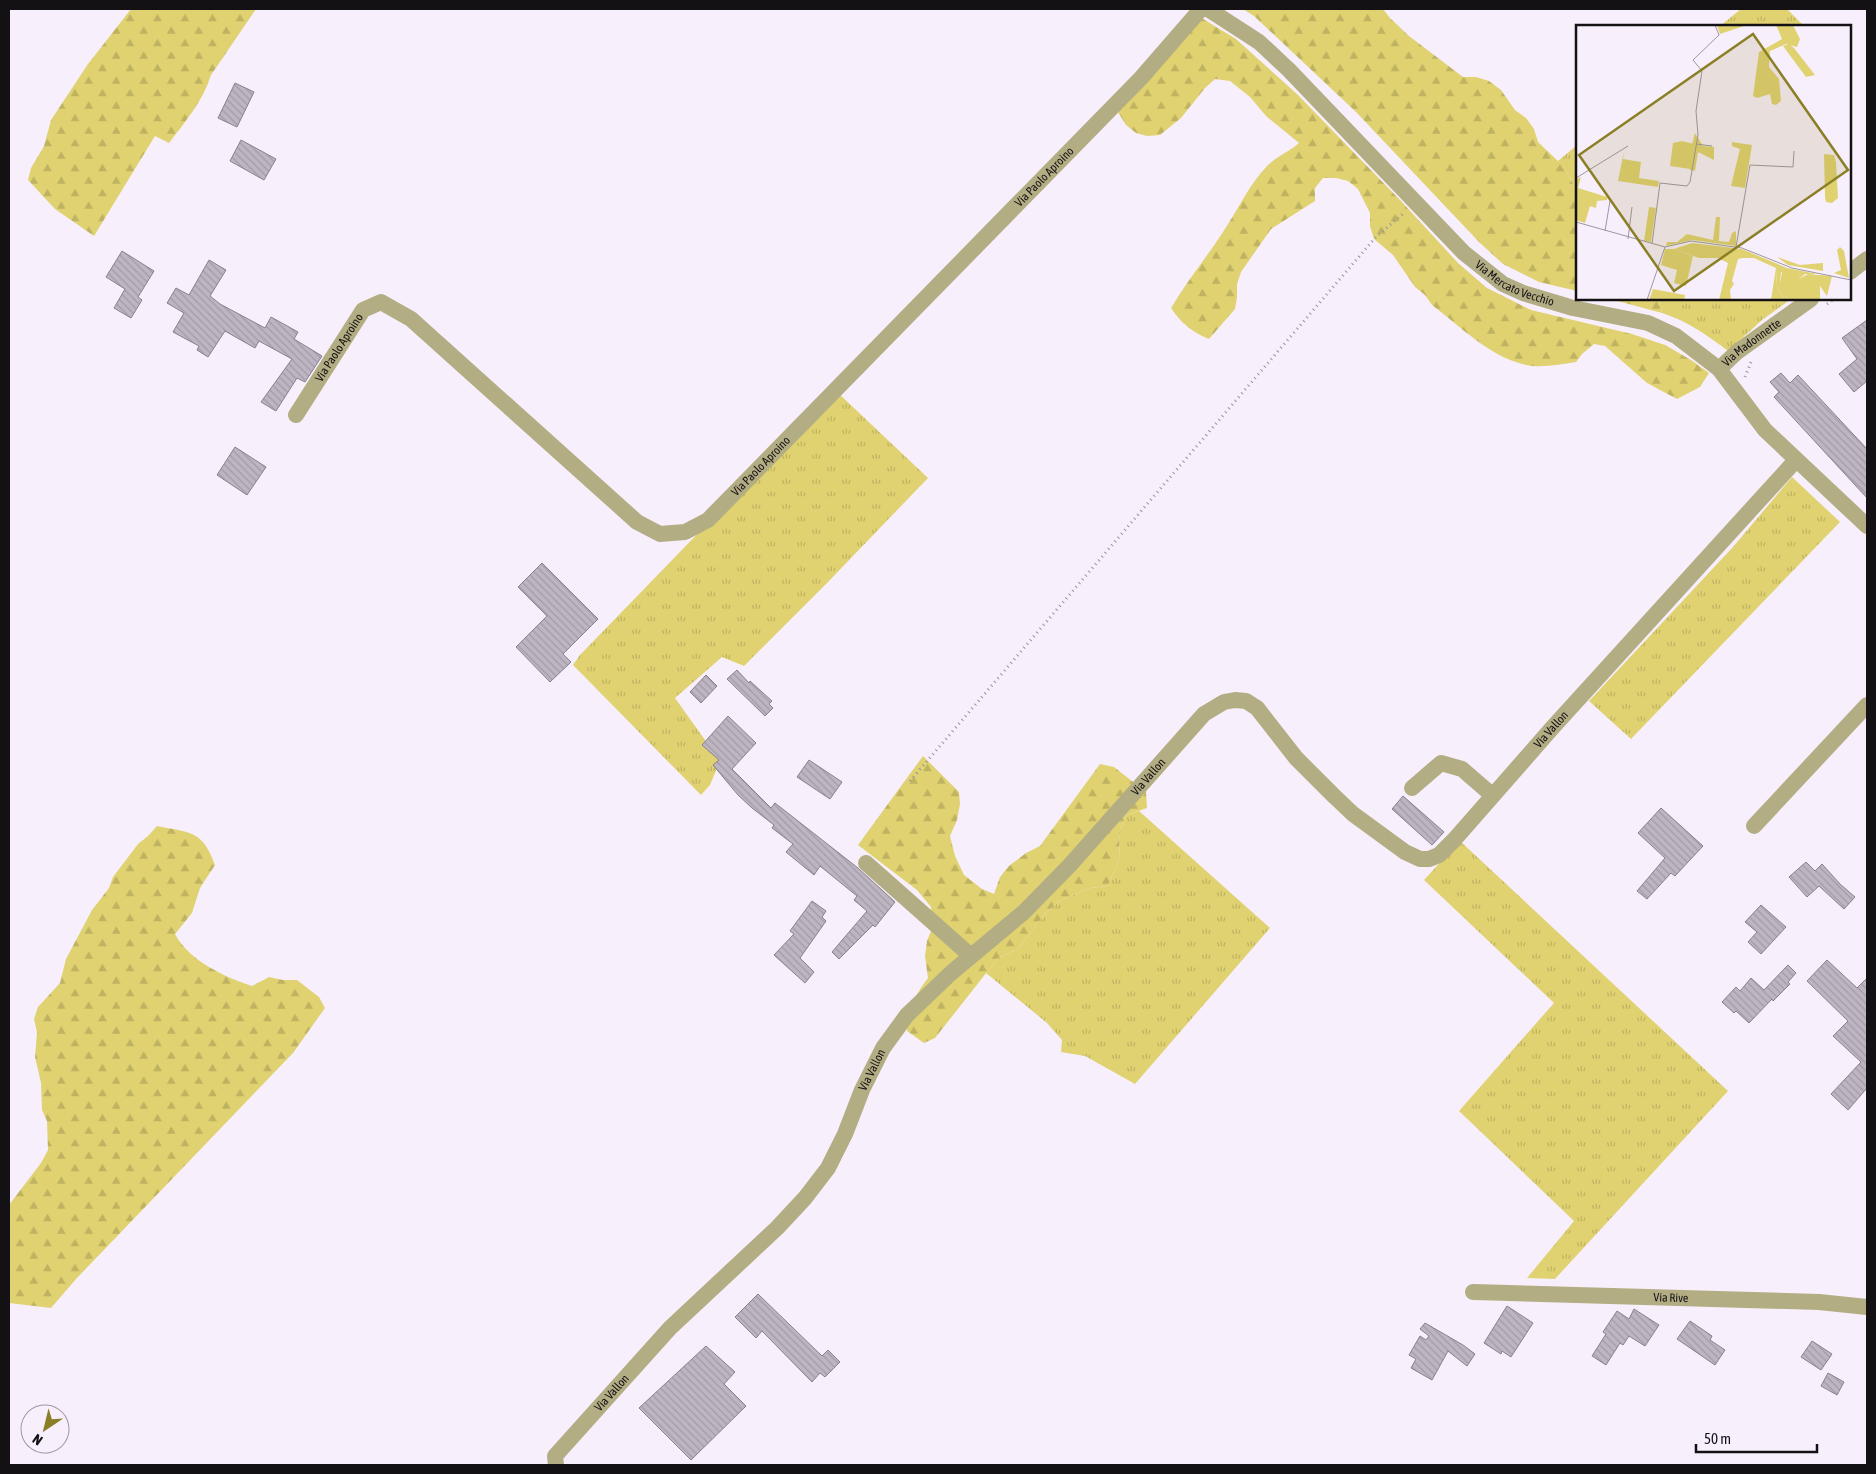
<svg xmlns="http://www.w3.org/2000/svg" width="1876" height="1474" viewBox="0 0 1876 1474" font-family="'Asap Condensed',sans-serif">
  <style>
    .grass { fill: url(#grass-tufts) }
    .forest { fill: url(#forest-firs) }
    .building { fill: url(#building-back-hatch); stroke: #88808c }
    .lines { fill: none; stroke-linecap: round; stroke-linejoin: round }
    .path { stroke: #99929b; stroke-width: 3; stroke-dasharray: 1 4; stroke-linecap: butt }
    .minor { stroke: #b3ad83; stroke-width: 16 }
    .labels { text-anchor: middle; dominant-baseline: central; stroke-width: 4.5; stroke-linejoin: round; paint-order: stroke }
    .street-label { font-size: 12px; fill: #141115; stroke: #f8effc }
    .inset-road { fill: none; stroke: #9d96a0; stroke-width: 1 }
    .view { fill: #8b7f26; fill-opacity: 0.15; stroke: #8b7f26; stroke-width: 2.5 }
    .inset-edge { fill: none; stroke: #141115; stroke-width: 2.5 }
  </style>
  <defs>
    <pattern id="grass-tufts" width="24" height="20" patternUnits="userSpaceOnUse" patternTransform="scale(1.25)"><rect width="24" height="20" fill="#e0d271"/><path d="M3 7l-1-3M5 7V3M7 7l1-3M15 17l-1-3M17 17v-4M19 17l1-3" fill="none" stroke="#bfb361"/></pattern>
    <pattern id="forest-firs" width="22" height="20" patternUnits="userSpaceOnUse" patternTransform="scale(1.25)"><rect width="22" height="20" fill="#e0d271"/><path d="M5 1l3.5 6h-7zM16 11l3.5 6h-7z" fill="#bfb361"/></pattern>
    <pattern id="building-back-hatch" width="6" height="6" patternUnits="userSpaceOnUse" patternTransform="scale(1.25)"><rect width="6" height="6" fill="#beb5c2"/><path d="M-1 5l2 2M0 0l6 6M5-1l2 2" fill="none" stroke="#a29ba6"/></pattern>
  </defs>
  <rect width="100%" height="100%" fill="#f8effc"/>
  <!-- grass -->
  <g class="grass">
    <path d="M1741 9H1787L1804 26H1720Z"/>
    <path d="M1577 145V191L1567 172 1558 161Z"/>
    <path d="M1660 299H1791L1762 320 1728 351C1707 335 1687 321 1662 313Z"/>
    <path d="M836 391 928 478 827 583 744 666 722 657 675 698 720 761 710 785 701 795 573 665 580 655Z"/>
    <path d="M1792 477 1840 522 1631 739 1589 701 1733 547Z"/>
    <path d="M1139 811 1270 928 1135 1084 1085 1056 1061 1052 1062 1040 1047 1023 986 973 998 958 1018 949 1044 915 1059 901 1090 888 1108 886 1120 857 1119 833 1127 815Z"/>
    <path d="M1460 841 1728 1091 1555 1279 1527 1278 1574 1221 1459 1111 1554 1003 1424 880Z"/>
  </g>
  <!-- forest -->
  <g class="forest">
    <path d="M131 9H256L211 75C203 101 185 122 169 143L155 136 94 236 55 209 28 180 31 168 44 146 51 120 88 64Z"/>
    <path d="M1243 9H1383L1390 18 1409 36 1463 77H1476L1489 81 1501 90 1515 110 1526 118 1534 129 1538 142 1558 161 1567 172 1577 191V291L1539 282 1503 264 1479 242 1356 112 1254 16Z"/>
    <path d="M1200 17 1236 39 1298 95 1401 201 1458 263 1487 288 1531 310 1632 334 1665 345 1691 360 1709 373 1700 387 1677 399 1647 383 1605 346 1594 344 1582 354 1576 362C1562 364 1547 367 1533 366 1495 362 1461 327 1432 305L1425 295 1415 287 1393 255 1374 239 1370 226V213L1358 189 1348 181 1336 178H1323L1315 188V201L1271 229 1241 272 1237 284V297L1235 309 1209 339C1193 333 1180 322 1171 308 1187 281 1206 258 1223 232 1238 210 1249 184 1268 165 1277 156 1289 152 1299 143L1266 116 1250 97 1230 81 1215 79 1205 88 1181 118 1160 135 1147 136 1136 133 1126 125 1116 109Z"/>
    <path d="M1610 299H1660L1662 313Z"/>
    <path d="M923 756 959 792 960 804 957 820 950 836 955 856 964 875 982 889 994 894 1000 877 1009 866 1026 853 1040 846 1100 764 1114 767 1146 792 1147 808 1127 815 1119 833 1120 857 1108 886 1090 888 1059 901 1044 915 1018 949 998 958 935 1038 924 1043 907 1031C910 1007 913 998 928 978L925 956 927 941 933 926 931 907 917 890 858 845Z"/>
    <path d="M157 826C190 833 202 829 215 865L200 888 192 913 175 934C189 961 225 977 252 986L269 977 283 980H297L319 997 325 1008 293 1053 76 1279 51 1308 9 1303V1205L41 1163 48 1150 47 1121 42 1110 41 1083 35 1057 37 1032 34 1019 38 1007 60 983 66 959 92 910 109 888 113 877 138 844 148 836Z"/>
  </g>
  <!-- building -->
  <g class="building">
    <path d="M235 83 254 92 237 127 218 118Z"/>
    <path d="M241 140 276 159 264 180 230 161Z"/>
    <path d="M122 251 154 271 138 297 142 300 131 318 114 308 125 289 106 277Z"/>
    <path d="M209 260 226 270 210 296 220 304 265 328 271 317 298 332 294 339 322 356 305 382 297 378 276 411 261 402 292 359 259 341 255 348 225 331 208 357 197 350 199 346 173 332 184 313 167 303 176 288 189 295Z"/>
    <path d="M1867 320V381L1854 392 1839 374 1857 359 1842 338Z"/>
    <path d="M1781 373 1790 383 1798 375 1867 449V498L1774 397 1779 392 1770 382Z"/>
    <path d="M235 447 266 467 247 495 217 475Z"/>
    <path d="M542 563 598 619 563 654 571 662 550 682 516 647 547 616 518 587Z"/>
    <path d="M737 670 749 683 750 681 772 701 769 704 773 708 765 716 727 679Z"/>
    <path d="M706 675 717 686 701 703 690 692Z"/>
    <path d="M728 716 756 743 732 769 771 808 775 803 858 868 895 902 875 927 873 925 839 959 832 952 867 911 854 900 857 896 820 866 814 875 786 852 793 844 772 828 774 825 752 808 738 795 713 765 719 760 702 745Z"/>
    <path d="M809 760 842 782 830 799 797 777Z"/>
    <path d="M1403 796 1444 832 1432 845 1392 809Z"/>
    <path d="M1661 808 1703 846 1675 876 1671 873 1647 899 1637 891 1665 858 1638 833Z"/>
    <path d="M1806 862 1815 871 1822 864 1840 884 1855 897 1844 909 1819 886 1807 897 1789 877Z"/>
    <path d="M812 901 826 911 822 917 826 921 800 958 814 972 805 983 774 955 794 934 790 931Z"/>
    <path d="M1761 905 1786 927 1761 954 1748 942 1757 932 1745 922Z"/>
    <path d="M1827 960 1857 988 1867 978V1088L1848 1110 1831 1094 1861 1062 1833 1036 1848 1021 1807 981Z"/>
    <path d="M1788 965 1796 973 1788 982 1790 984 1773 1001 1772 999 1749 1023 1736 1011 1734 1013 1722 1002 1736 987 1740 991 1751 978 1764 990Z"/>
    <path d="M758 1294 822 1356 828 1350 840 1362 825 1377 820 1373 812 1382 762 1331 756 1338 735 1317Z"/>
    <path d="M1507 1306 1533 1323 1511 1357 1502 1351 1501 1354 1484 1343Z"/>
    <path d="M1634 1309 1659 1325 1645 1346 1629 1336 1623 1345 1620 1343 1606 1365 1592 1356 1606 1334 1603 1332 1617 1311 1629 1319Z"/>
    <path d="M1690 1321 1712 1336 1710 1340 1725 1350 1715 1365 1677 1339Z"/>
    <path d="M1425 1323 1463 1345 1475 1354 1467 1366 1448 1351 1432 1380 1411 1368 1416 1359 1409 1355 1420 1336 1426 1340 1429 1336 1420 1329Z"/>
    <path d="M1812 1341 1832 1354 1821 1370 1801 1357Z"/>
    <path d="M706 1346 735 1372 724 1384 746 1406 691 1460 639 1408Z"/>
    <path d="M1828 1373 1844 1382 1837 1395 1821 1386Z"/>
  </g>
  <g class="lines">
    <!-- path -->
    <g class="path">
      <path d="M1827 304 1834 299"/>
      <path d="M1745 377 1751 362"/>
      <path d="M910 781 1375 238 1405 212"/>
    </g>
    <!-- minor -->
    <g class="minor">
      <path id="s1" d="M1208 9 1259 42 1289 70 1464 253 1503 284 1523 293 1573 308 1648 323 1676 336 1719 369 1765 430 1867 526"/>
      <path d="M1850 272 1867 259"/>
      <path id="s2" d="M1719 369 1737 352 1811 299"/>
      <path id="s3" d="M296 415 363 310 381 302 411 319 637 522 660 534 685 532 708 520 1141 78 1201 9"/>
      <path d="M1412 788 1441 763 1462 769 1492 795"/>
      <path d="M1754 826 1867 705"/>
      <path d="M866 863 971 956"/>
      <path id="s4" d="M1473 1292 1819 1302 1867 1307"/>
      <path id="s5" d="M556 1465 555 1456 670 1328 777 1228 805 1198 828 1168 845 1134 862 1090 883 1048 907 1015 951 973 1024 912 1070 865 1204 714 1224 702 1235 700 1246 701 1257 708 1296 758 1334 796 1353 814 1405 852 1420 859H1429L1439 855 1454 840 1553 727 1796 460"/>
    </g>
  </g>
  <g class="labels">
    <!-- street labels -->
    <g class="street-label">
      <text stroke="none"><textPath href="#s3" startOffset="1040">Via Paolo Aproino</textPath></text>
      <text stroke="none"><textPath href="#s1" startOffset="415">Via Mercato Vecchio</textPath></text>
      <text stroke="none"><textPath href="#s2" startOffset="42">Via Madonnette</textPath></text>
      <text stroke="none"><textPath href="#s3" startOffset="80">Via Paolo Aproino</textPath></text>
      <text stroke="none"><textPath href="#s3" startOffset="635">Via Paolo Aproino</textPath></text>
      <text stroke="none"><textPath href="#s5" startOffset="1474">Via Vallon</textPath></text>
      <text stroke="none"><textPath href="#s5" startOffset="919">Via Vallon</textPath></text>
      <text stroke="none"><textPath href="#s5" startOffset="514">Via Vallon</textPath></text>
      <text stroke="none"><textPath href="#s4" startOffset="198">Via Rive</textPath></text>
      <text stroke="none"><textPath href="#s5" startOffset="94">Via Vallon</textPath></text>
    </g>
  </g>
  <!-- overview -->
  <g transform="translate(1576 25)">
    <rect width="275" height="275" fill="#f8effc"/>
    <path d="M141 0H171L144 9ZM213 19 218 23 239 50 230 52 207 21ZM106 116 118 119 114 144 94 141 97 118ZM156 117 176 120 169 163 155 161 164 124 156 121ZM48 126 47 134 65 137 63 153 83 156 82 162 42 156ZM5 152 2 163 31 172V175L21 176 20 183 14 181 9 198 0 195V154ZM73 182 80 183 75 217 68 216ZM89 224H98L117 231 110 261 98 258 101 245 85 240ZM200 243 201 262 209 275H195ZM206 247H222L223 254 232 249 256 251 251 271 244 261V275H212L204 258ZM77 264 109 270 108 275H73Z" fill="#e0d271"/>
    <path d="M200 0H217L224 14 221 22 210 19 194 26 193 42 203 54 205 76 200 80 196 79 194 69 181 73 177 71 183 27 206 14ZM119 108 127 121 138 122V135L122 127 119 146 114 145 112 135ZM248 129 258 130 260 137 262 173 256 178 250 177 249 172ZM140 192H144L143 216 153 217 156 208 160 206V221L116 215 90 221 91 217H101L111 209 137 215ZM116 218 166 224 211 243 241 249H229L223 254 222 247H205L204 257 212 275H209L201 262 200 243 178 233H166L162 234 156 256 158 259 154 265 155 275H143L152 238 142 233H123L98 224ZM264 222 268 226 273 253 258 248 265 245 261 225ZM201 232 224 240 247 238V246L212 240Z" fill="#e0d271"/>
    <path class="inset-road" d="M0 41V70M120 119 136 121M0 153 52 121M0 197 89 222 115 216 166 223 216 243 275 255M29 206 34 176M52 214 56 182M76 219 84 158 111 161 114 157 122 110 120 86 126 46 117 35 143 10 139 0M160 222 174 140 217 142 218 126M71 275 89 222"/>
    <path class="view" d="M177 9 272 145 98 266 3 130Z"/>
    <rect width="275" height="275" class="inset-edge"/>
  </g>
  <!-- border -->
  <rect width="1876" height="1474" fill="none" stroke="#141115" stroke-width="20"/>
  <!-- north arrow -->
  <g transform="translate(45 1429) rotate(215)"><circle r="24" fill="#f8effc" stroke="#9d96a0"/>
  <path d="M0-4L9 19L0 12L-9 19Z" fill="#8b7f26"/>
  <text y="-8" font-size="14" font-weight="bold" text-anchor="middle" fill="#141115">N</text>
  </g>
  <!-- scale -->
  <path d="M1696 1444v8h121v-8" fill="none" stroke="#141115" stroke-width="2.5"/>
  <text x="1704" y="1444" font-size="15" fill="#141115" stroke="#f8effc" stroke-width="4" paint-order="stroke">50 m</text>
</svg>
